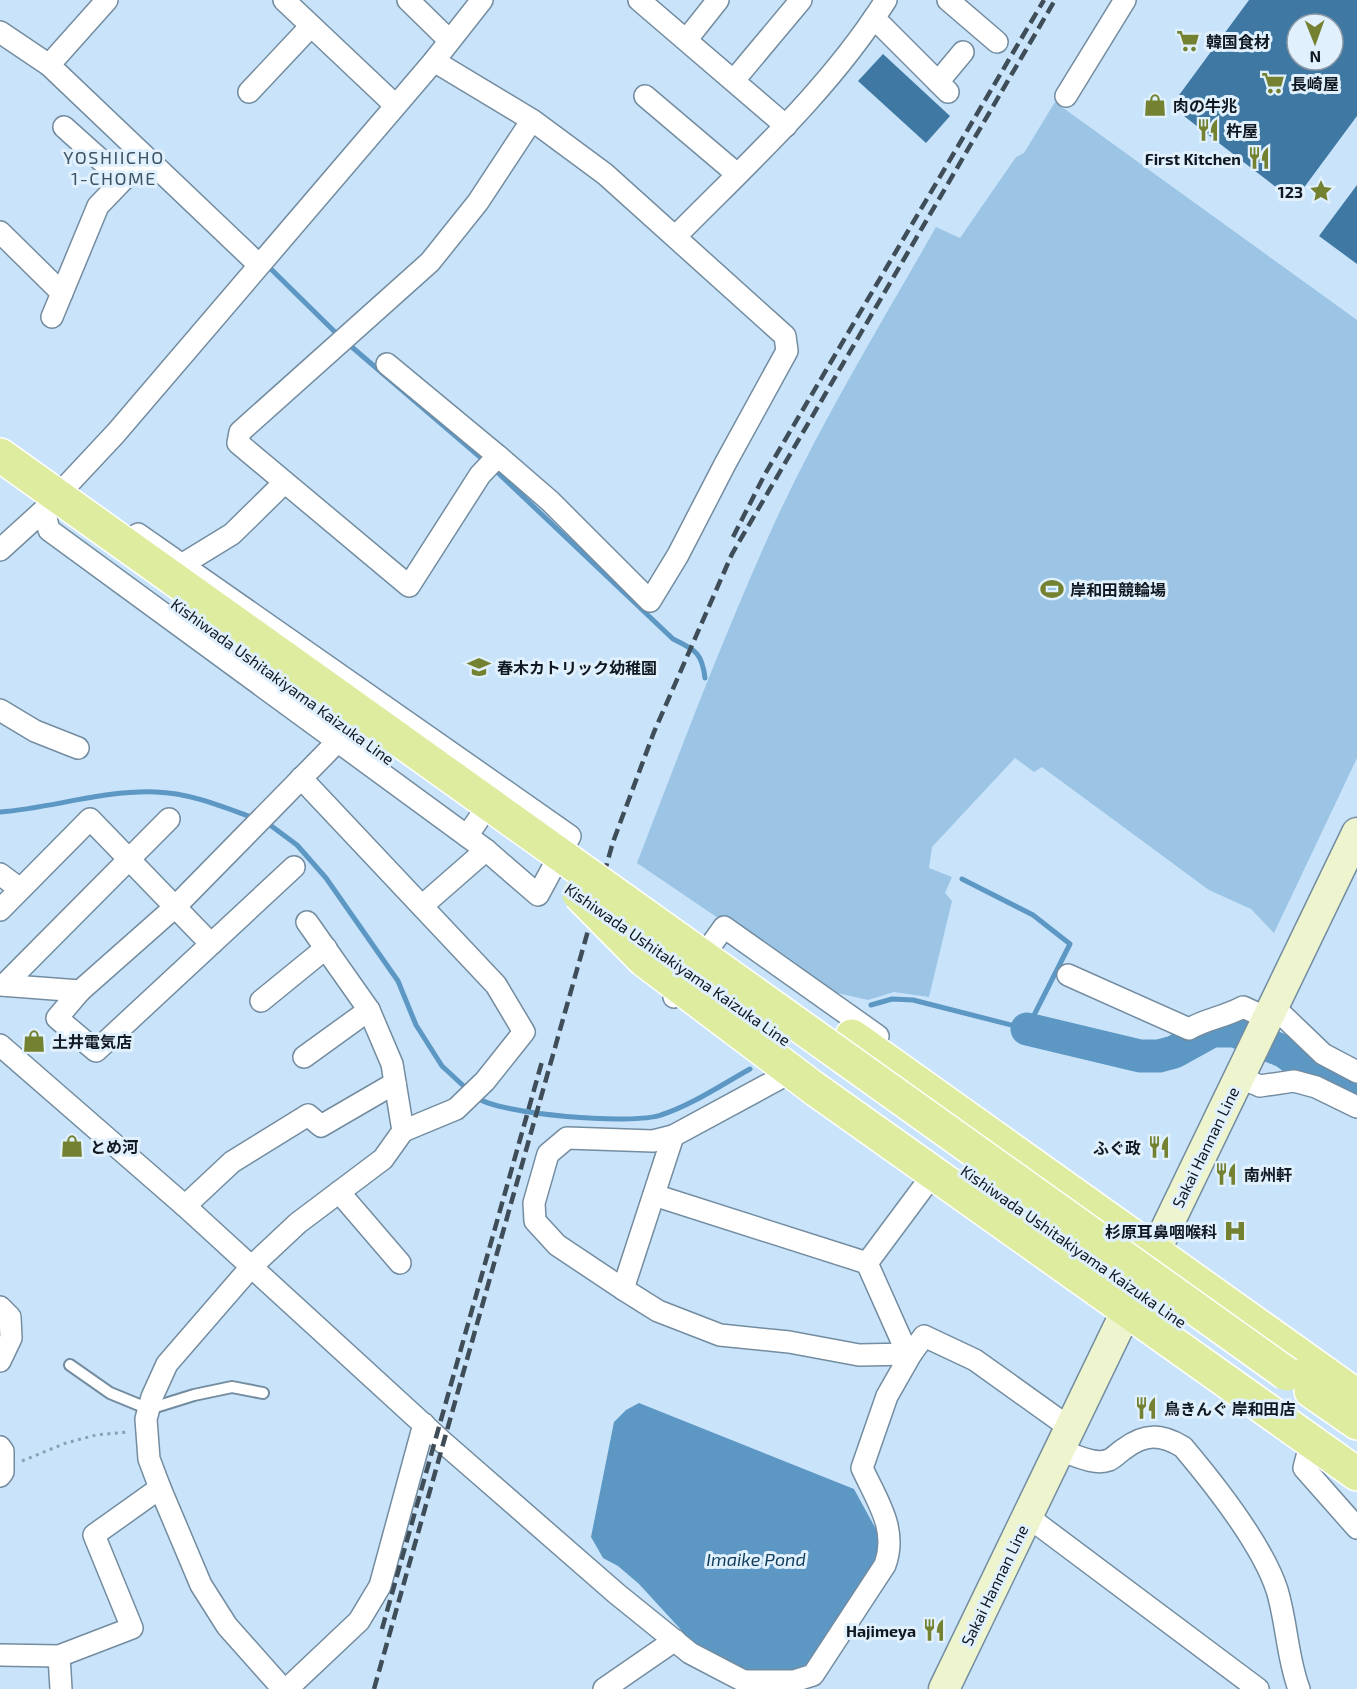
<svg xmlns="http://www.w3.org/2000/svg" width="1357" height="1689" viewBox="0 0 1357 1689" font-family="'Exo 2','Noto Sans JP',sans-serif">
  <style>
    .green { fill: #9bc4e5 }
    .water { fill: #5d97c4 }
    .lines { fill: none; stroke-linecap: round; stroke-linejoin: round }
    .stream { stroke: #5d97c4; stroke-width: 5 }
    .river { stroke: #5d97c4; stroke-width: 33 }
    .building { fill: #3e78a3; fill-rule: evenodd }
    .lane-casing { stroke: #738ca0; stroke-width: 14 }
    .street-casing { stroke: #738ca0; stroke-width: 24 }
    .secondary-casing { stroke: #738ca0; stroke-width: 33 }
    .primary-casing { stroke: #fff; stroke-width: 36 }
    .path { stroke: #8ba0b2; stroke-width: 3; stroke-dasharray: 3 4.5; stroke-linecap: butt }
    .lane { stroke: #fff; stroke-width: 10 }
    .street { stroke: #fff; stroke-width: 21 }
    .secondary { stroke: #eef5ce; stroke-width: 30 }
    .primary { stroke: #ddec9e; stroke-width: 33 }
    .rail { stroke: #3f4d58; stroke-width: 4.5; stroke-dasharray: 12 6; stroke-linecap: butt }
    .primary-bridge-casing { stroke: #fff; stroke-width: 36; stroke-linecap: butt }
    .primary-bridge { stroke: #ddec9e; stroke-width: 33 }
    .labels { text-anchor: middle; dominant-baseline: central; stroke-width: 6; stroke-linejoin: round; paint-order: stroke }
    .poi-label { font-size: 16px; font-weight: bold; fill: #101921; stroke: #e0f0fd; text-anchor: start }
    .street-label { font-size: 16px; fill: #101921; stroke: #e0f0fd }
    .neighbourhood-label { font-size: 18px; letter-spacing: 1.5px; fill: #3d5466; stroke: #e0f0fd }
    .water-label { font-size: 18px; font-style: italic; fill: #0f3c5b; stroke: #e0f0fd }
  </style>
  <rect width="100%" height="100%" fill="#c9e4fa"/>
  <!-- green -->
  <path class="green" d="M1055 102 1357 320V758L1274 933 1251 909 1209 890 1042 767 1034 772 1015 758 932 847 929 868 952 877 945 893 952 901 929 997 894 992 868 1000 824 990 637 863C681 749 724 634 775 522 822 420 881 324 936 227L960 238 1016 157 1024 153Z"/>
  <!-- water -->
  <path class="water" d="M639 1403 854 1489 883 1542 880 1555 804 1668 747 1673 696 1646 639 1584 618 1566 603 1558 591 1537 614 1422 626 1410Z"/>
  <g class="lines">
    <!-- stream -->
    <g class="stream">
      <path d="M272 270 339 336"/>
      <path d="M346 342 487 463"/>
      <path d="M494 469 673 639C695 650 702 652 705 678"/>
      <path d="M0 812C52 808 103 790 156 792 190 793 223 807 254 818"/>
      <path d="M266 822 297 845 326 878 398 981 416 1025 442 1066 469 1091"/>
      <path d="M871 1005 892 999 913 1000 1027 1029 1070 944 1033 915 962 879"/>
      <path d="M476 1097C499 1115 633 1125 661 1115 692 1105 721 1085 750 1069"/>
    </g>
    <!-- river -->
    <path class="river" d="M1027 1029 1140 1056H1159L1174 1052 1212 1031H1235L1285 1052 1305 1067 1357 1092"/>
  </g>
  <!-- building -->
  <g class="building">
    <path d="M1249 0H1357V116L1294 201 1171 106ZM1297 24H1333V60H1297Z"/>
    <path d="M883 54 950 116 926 143 858 81Z"/>
    <path d="M1357 185V264L1319 236Z"/>
  </g>
  <g class="lines">
    <!-- lane casing -->
    <g class="lane-casing">
      <path id="lane" d="M70 1365 110 1393 149 1409 194 1395 232 1387 263 1393"/>
    </g>
    <!-- street casing -->
    <g class="street-casing">
      <g id="street">
        <path d="M284 0 395 105"/>
        <path d="M408 0 449 40"/>
        <path d="M639 0 786 126"/>
        <path d="M948 0 997 42"/>
        <path d="M874 18 948 92"/>
        <path d="M0 32 49 65 107 0"/>
        <path d="M687 39 718 0"/>
        <path d="M434 61 532 120 605 174 785 336 787 351 725 464 678 555 650 601 550 501 498 456 480 475 409 586 238 443 240 432 430 262 478 202 532 120"/>
        <path d="M49 65 258 264"/>
        <path d="M735 79 801 0"/>
        <path d="M938 82 963 52"/>
        <path d="M249 92 311 26"/>
        <path d="M645 96 737 174"/>
        <path d="M1066 96 1125 0"/>
        <path d="M64 127 123 180"/>
        <path d="M0 232 62 293"/>
        <path d="M676 236C750 161 829 90 886 0"/>
        <path d="M52 317 98 206 145 157"/>
        <path d="M387 364 498 456"/>
        <path d="M44 510 49 530 486 850 538 895 570 836 138 534"/>
        <path d="M0 550 44 510 116 433 434 61 482 0"/>
        <path d="M183 564 232 534 284 483"/>
        <path d="M0 710 35 731 78 748"/>
        <path d="M301 778 496 985 524 1032 485 1081 456 1109 403 1131"/>
        <path d="M467 836 495 795"/>
        <path d="M0 874 20 889"/>
        <path d="M422 906 486 850"/>
        <path d="M0 910 90 819 211 944"/>
        <path d="M1068 975 1189 1029C1206 1019 1225 1017 1243 1007L1267 1018"/>
        <path d="M0 985 80 991 175 907 337 742"/>
        <path d="M4 985 169 819"/>
        <path d="M80 991 57 1018 96 1051 294 867"/>
        <path d="M674 997 724 927 878 1036"/>
        <path d="M261 1001 326 948"/>
        <path d="M1273 1006 1323 1054 1357 1072"/>
        <path d="M0 1045 185 1206 445 1444 617 1594 690 1653 759 1689"/>
        <path d="M304 1057 369 1010"/>
        <path d="M782 1077 673 1136 653 1141 567 1138 548 1154 534 1203 535 1221 557 1245 623 1289 658 1311 720 1335 789 1342 859 1355 911 1354 924 1336 975 1360 1070 1428"/>
        <path d="M1239 1077 1260 1086 1294 1081 1316 1087 1357 1107"/>
        <path d="M339 1192 400 1263"/>
        <path d="M654 1195 867 1263"/>
        <path d="M185 1206 232 1162 308 1115 321 1126 395 1083"/>
        <path d="M623 1289 673 1136"/>
        <path d="M0 1307 10 1317 11 1338 0 1361"/>
        <path d="M1311 1441 1304 1468 1357 1528"/>
        <path d="M0 1447 3 1451V1472L0 1476"/>
        <path d="M1059 1450C1073 1454 1094 1466 1109 1460 1114 1458 1119 1452 1124 1449 1145 1433 1161 1434 1183 1447 1215 1485 1262 1544 1277 1590 1287 1623 1287 1657 1299 1689"/>
        <path d="M160 1488 201 1585 227 1626 283 1689"/>
        <path d="M1027 1516 1258 1689"/>
        <path d="M0 1655 59 1656 132 1628 94 1535 160 1488 149 1459 146 1419 152 1397 167 1364 251 1267 298 1223 383 1159 403 1131 392 1064 369 1010 307 922"/>
        <path d="M59 1656 61 1689"/>
        <path d="M745 1681H794L813 1675 885 1565C898 1529 877 1501 862 1468L887 1396 911 1354 904 1346 867 1263 928 1181"/>
        <path d="M287 1689 359 1621 380 1586 424 1424"/>
        <path d="M604 1689 675 1640"/>
      </g>
    </g>
    <!-- secondary casing -->
    <g class="secondary-casing">
      <path id="secondary" d="M944 1689 1357 833"/>
    </g>
    <!-- primary casing -->
    <g class="primary-casing">
      <g id="primary">
        <path d="M0 455 352 706"/>
        <path d="M852 1036 1357 1396"/>
        <path d="M815 1089 1357 1474"/>
        <path d="M1311 1391 1357 1423"/>
      </g>
    </g>
    <!-- path -->
    <path class="path" d="M22 1461 66 1443 96 1435 127 1432"/>
    <!-- lane -->
    <use href="#lane" class="lane"/>
    <!-- street -->
    <use href="#street" class="street"/>
    <!-- secondary -->
    <use href="#secondary" class="secondary"/>
    <!-- primary -->
    <use href="#primary" class="primary"/>
    <!-- rail -->
    <g class="rail">
      <path d="M733 537 765 474 1044 0"/>
      <path d="M382 1629 543 1058"/>
      <path d="M374 1689 613 842 654 732 732 554 1055 0"/>
    </g>
    <!-- primary-bridge casing -->
    <g class="primary-bridge-casing">
      <g id="primary-bridge">
        <path d="M352 706 1287 1374"/>
        <path d="M579 894 644 960 815 1089"/>
      </g>
    </g>
    <!-- primary-bridge -->
    <use href="#primary-bridge" class="primary-bridge"/>
  </g>
  <!-- icons -->
  <defs>
    <g id="supermarket-bare" transform="scale(1.8)"><path d="M-6-5.5h2.5l.6 2H6L4.5 2H-2.5L-4.4-4H-6ZM-1.5 3.2a1.3 1.3 0 1 0 .1 0ZM3 3.2a1.3 1.3 0 1 0 .1 0Z" fill="#738130" stroke="#e0f0fd" stroke-width="2.5" paint-order="stroke"/></g>
    <g id="shop-bare" transform="scale(1.8)"><path d="M-5-2.5h2.3a2.7 3.5 0 0 1 5.4 0H5L5.5 6h-11ZM-1.5-2.5h3a1.5 2.3 0 0 0-3 0Z" fill="#738130" stroke="#e0f0fd" stroke-width="2.5" paint-order="stroke"/></g>
    <g id="restaurant-bare" transform="scale(1.8)"><path d="M-5-6h1v4h1v-4h1v4h1v-4h1v5L-1.5 .5V6h-2V.5L-5-1ZM5-6V6H3V1.5H1.5Q1.5-4 5-6Z" fill="#738130" stroke="#e0f0fd" stroke-width="2.5" paint-order="stroke"/></g>
    <g id="sight-bare" transform="scale(1.8)"><path d="M0-6L1.8-2.2L6-1.7L2.9 1.2L3.7 5.4L0 3.3L-3.7 5.4L-2.9 1.2L-6-1.7L-1.8-2.2Z" fill="#738130" stroke="#e0f0fd" stroke-width="2.5" paint-order="stroke"/></g>
    <g id="stadium-bare" transform="scale(1.8)"><path d="M0-5a6.5 5 0 1 0 0 10a6.5 5 0 1 0 0-10ZM-3.5-1.8h7v3.6h-7Z" fill="#738130" stroke="#e0f0fd" stroke-width="2.5" paint-order="stroke"/></g>
    <g id="school-bare" transform="scale(1.8)"><path d="M0-5L7-2L0 1L-7-2ZM-4 1L0 2.5L4 1V4Q0 6-4 4Z" fill="#738130" stroke="#e0f0fd" stroke-width="2.5" paint-order="stroke"/></g>
    <g id="hospital-bare" transform="scale(1.8)"><path d="M-5-5h3v3.5h4V-5h3V5h-3V1.5h-4V5h-3Z" fill="#738130" stroke="#e0f0fd" stroke-width="2.5" paint-order="stroke"/></g>
  </defs>
  <g fill-rule="evenodd">
    <use href="#supermarket-bare" x="1188" y="41"/>
    <use href="#supermarket-bare" x="1273" y="83"/>
    <use href="#shop-bare" x="1155" y="105"/>
    <use href="#restaurant-bare" x="1208" y="130"/>
    <use href="#restaurant-bare" x="1259" y="158"/>
    <use href="#sight-bare" x="1321" y="191"/>
    <use href="#stadium-bare" x="1052" y="589"/>
    <use href="#school-bare" x="479" y="667"/>
    <use href="#shop-bare" x="34" y="1041"/>
    <use href="#shop-bare" x="72" y="1146"/>
    <use href="#restaurant-bare" x="1159" y="1147"/>
    <use href="#restaurant-bare" x="1226" y="1174"/>
    <use href="#hospital-bare" x="1235" y="1231"/>
    <use href="#restaurant-bare" x="1146" y="1408"/>
    <use href="#restaurant-bare" x="934" y="1630"/>
  </g>
  <g class="labels">
    <!-- poi labels -->
    <g class="poi-label">
      <text x="1206" y="41">韓国食材</text>
      <text x="1291" y="83">長崎屋</text>
      <text x="1173" y="105">肉の牛兆</text>
      <text x="1226" y="130">杵屋</text>
      <text x="1241" y="158" text-anchor="end">First Kitchen</text>
      <text x="1303" y="191" text-anchor="end">123</text>
      <text x="1070" y="589">岸和田競輪場</text>
      <text x="497" y="667">春木カトリック幼稚園</text>
      <text x="52" y="1041">土井電気店</text>
      <text x="90" y="1146">とめ河</text>
      <text x="1141" y="1147" text-anchor="end">ふぐ政</text>
      <text x="1244" y="1174">南州軒</text>
      <text x="1217" y="1231" text-anchor="end">杉原耳鼻咽喉科</text>
      <text x="1164" y="1408">鳥きんぐ 岸和田店</text>
      <text x="916" y="1630" text-anchor="end">Hajimeya</text>
    </g>
    <!-- street labels -->
    <g class="street-label">
      <text transform="translate(283 681) rotate(36)">Kishiwada Ushitakiyama Kaizuka Line</text>
      <text transform="translate(678 964) rotate(35)">Kishiwada Ushitakiyama Kaizuka Line</text>
      <text transform="translate(1205 1147) rotate(-64)">Sakai Hannan Line</text>
      <text transform="translate(1074 1246) rotate(35)">Kishiwada Ushitakiyama Kaizuka Line</text>
      <text transform="translate(994 1585) rotate(-64)">Sakai Hannan Line</text>
    </g>
    <!-- neighbourhood labels -->
    <g class="neighbourhood-label">
      <text x="114" y="157">YOSHIICHO<tspan x="114" dy="21">1-CHOME</tspan></text>
    </g>
    <!-- water labels -->
    <g class="water-label">
      <text x="756" y="1559">Imaike Pond</text>
    </g>
  </g>
  <!-- north arrow -->
  <g transform="translate(1315 42) rotate(179)"><circle r="28" fill="#e0f0fd" stroke="#8d9aa5" stroke-width="1.5"/>
  <path d="M0-4.5L10 22L0 15L-10 22Z" fill="#738130"/>
  <text y="-9" font-size="16" font-weight="bold" text-anchor="middle" fill="#101921">N</text>
  </g>
</svg>
